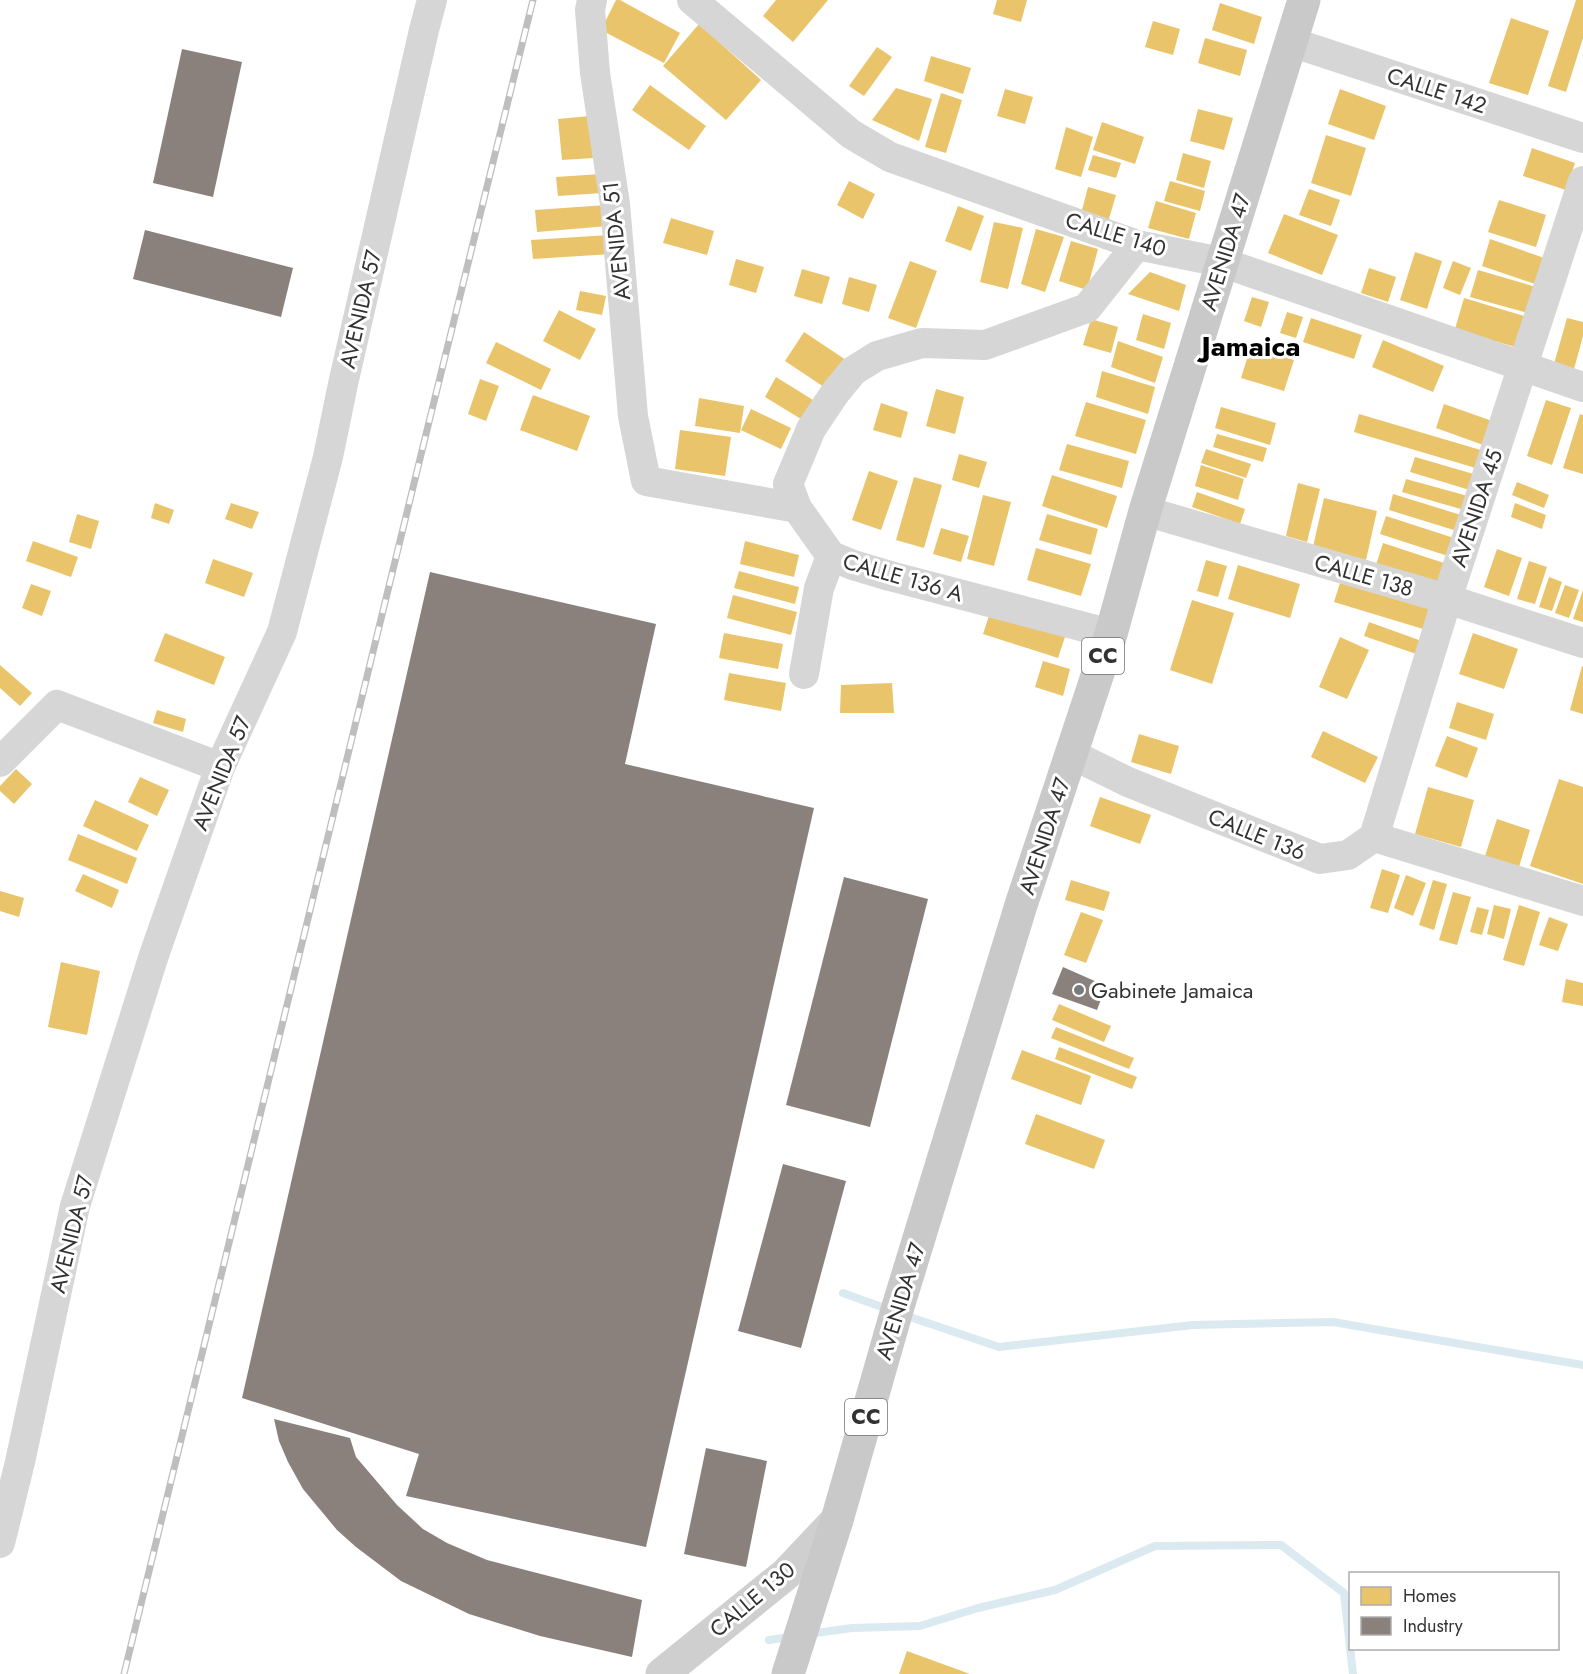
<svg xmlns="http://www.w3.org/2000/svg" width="1583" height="1674" viewBox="0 0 1583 1674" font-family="Jost,sans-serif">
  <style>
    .homes { fill: #e9c46a }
    .industry { fill: #8a817c }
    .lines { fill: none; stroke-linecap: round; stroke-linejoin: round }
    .stream { stroke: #dbe9f0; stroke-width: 8 }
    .street { stroke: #d6d6d6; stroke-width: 30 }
    .secondary { stroke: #cfcfcf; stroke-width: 33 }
    .primary { stroke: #c9c9c9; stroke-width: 33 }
    .rail-casing { stroke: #bebebe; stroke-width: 7 }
    .rail { stroke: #fff; stroke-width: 4.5; stroke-dasharray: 14; stroke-linecap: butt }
    .poi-dot { fill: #7a7a7a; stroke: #fff; stroke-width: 2 }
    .labels { text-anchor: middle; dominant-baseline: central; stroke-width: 6; stroke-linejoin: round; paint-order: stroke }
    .shield { fill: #fff; stroke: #707070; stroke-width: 1.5 }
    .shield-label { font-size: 21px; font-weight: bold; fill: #323232 }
    .street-label { font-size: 22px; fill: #323232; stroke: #fff }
    .poi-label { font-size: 22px; fill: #323232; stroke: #fff; text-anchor: start }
    .district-label { font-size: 28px; font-weight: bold; fill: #000; stroke: #fff }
  </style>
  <rect width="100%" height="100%" fill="#fff"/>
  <!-- homes -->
  <g class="homes">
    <path d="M616 0H620L680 33 664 63 601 30Z"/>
    <path d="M776 0H828L793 42 763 16Z"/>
    <path d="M997 0H1027L1021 22 993 14Z"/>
    <path d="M1576 0H1583V38L1566 92 1548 86Z"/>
    <path d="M1220 3 1262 17 1254 44 1212 30Z"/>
    <path d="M1511 18 1549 31 1528 95 1489 83Z"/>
    <path d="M1153 21 1180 29 1173 55 1145 47Z"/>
    <path d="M699 24 761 80 726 120 663 66Z"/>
    <path d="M1205 38 1247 50 1240 76 1198 63Z"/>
    <path d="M877 47 892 57 864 96 849 86Z"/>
    <path d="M931 56 971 68 963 94 924 81Z"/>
    <path d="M650 85 706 126 689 150 632 110Z"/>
    <path d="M896 88 932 99 919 141 872 120Z"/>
    <path d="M1005 89 1033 97 1025 124 997 116Z"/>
    <path d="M1340 89 1386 106 1374 140 1328 124Z"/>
    <path d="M941 93 962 100 946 153 925 147Z"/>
    <path d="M1198 109 1233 118 1224 150 1190 141Z"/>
    <path d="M590 116 593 158 562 160 558 119Z"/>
    <path d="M1102 122 1144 137 1135 164 1093 150Z"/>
    <path d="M1066 127 1093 137 1081 177 1055 169Z"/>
    <path d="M1326 135 1366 148 1351 196 1311 183Z"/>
    <path d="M1532 148 1575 163 1566 190 1523 176Z"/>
    <path d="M1183 153 1211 161 1204 188 1176 180Z"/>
    <path d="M1093 155 1121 163 1116 178 1088 170Z"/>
    <path d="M601 174 602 193 558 196 556 177Z"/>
    <path d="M849 181 875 194 863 219 837 205Z"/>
    <path d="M1170 181 1205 191 1200 211 1164 201Z"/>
    <path d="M1088 187 1116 195 1108 222 1081 214Z"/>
    <path d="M1309 189 1340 200 1331 226 1299 215Z"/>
    <path d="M1499 200 1546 215 1536 247 1488 232Z"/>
    <path d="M1156 201 1196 213 1189 239 1148 228Z"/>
    <path d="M606 205 608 226 537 232 535 210Z"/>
    <path d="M958 206 984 216 971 251 945 241Z"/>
    <path d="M1284 214 1338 235 1322 275 1268 253Z"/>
    <path d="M671 218 714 231 707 255 663 243Z"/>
    <path d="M994 222 1023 228 1008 289 980 282Z"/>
    <path d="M1036 229 1064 237 1045 292 1021 284Z"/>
    <path d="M609 235 611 254 533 259 531 240Z"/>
    <path d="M1490 239 1550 260 1541 286 1482 266Z"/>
    <path d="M1071 241 1098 249 1087 290 1059 281Z"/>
    <path d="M1415 252 1442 261 1427 309 1400 300Z"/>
    <path d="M736 259 764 267 756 293 729 285Z"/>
    <path d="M910 261 937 271 916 328 888 318Z"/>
    <path d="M1453 261 1471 268 1460 295 1443 288Z"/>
    <path d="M1369 268 1396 277 1388 302 1361 293Z"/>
    <path d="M802 269 830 277 822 304 794 296Z"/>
    <path d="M1478 270 1536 287 1528 313 1470 297Z"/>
    <path d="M1150 272 1186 285 1179 311 1128 294Z"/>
    <path d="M849 277 877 285 869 312 842 304Z"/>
    <path d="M580 291 606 296 602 315 576 310Z"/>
    <path d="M1252 297 1269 302 1261 327 1244 321Z"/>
    <path d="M1464 298 1524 316 1515 347 1455 329Z"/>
    <path d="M559 310 596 329 580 360 543 341Z"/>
    <path d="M1287 312 1303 317 1296 338 1280 333Z"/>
    <path d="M1143 314 1171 323 1164 349 1136 340Z"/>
    <path d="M1311 318 1362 335 1354 359 1303 342Z"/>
    <path d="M1567 318 1583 322V336L1574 369 1554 364Z"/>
    <path d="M1091 319 1118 327 1111 353 1083 345Z"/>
    <path d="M804 332 849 362 830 391 785 361Z"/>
    <path d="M1383 340 1444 366 1433 392 1372 367Z"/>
    <path d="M1118 341 1163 357 1155 383 1111 367Z"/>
    <path d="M496 342 551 369 541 390 486 363Z"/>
    <path d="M1251 346 1294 360 1284 391 1241 378Z"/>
    <path d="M1102 371 1155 387 1148 414 1096 397Z"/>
    <path d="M776 377 813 400 801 419 765 397Z"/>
    <path d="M480 379 499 386 486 421 468 414Z"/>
    <path d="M936 389 964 397 955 434 926 426Z"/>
    <path d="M533 395 590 416 577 451 520 430Z"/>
    <path d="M699 398 744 406 740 433 695 426Z"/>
    <path d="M1546 400 1571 408 1552 465 1527 456Z"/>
    <path d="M1086 402 1146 420 1136 454 1075 436Z"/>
    <path d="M881 403 908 412 901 438 873 430Z"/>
    <path d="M1444 404 1495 422 1486 446 1436 428Z"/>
    <path d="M1221 407 1276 423 1270 445 1215 428Z"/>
    <path d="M751 409 791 428 781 449 741 430Z"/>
    <path d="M1359 414 1484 451 1479 469 1354 432Z"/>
    <path d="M1580 414 1583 415V474L1563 468Z"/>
    <path d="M680 430 731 437 725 476 675 469Z"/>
    <path d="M1217 434 1267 448 1263 462 1213 447Z"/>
    <path d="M1067 444 1129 461 1122 488 1059 470Z"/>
    <path d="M1206 449 1251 464 1246 478 1201 463Z"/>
    <path d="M959 454 987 462 979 488 952 480Z"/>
    <path d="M1415 457 1477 475 1473 491 1410 472Z"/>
    <path d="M1201 465 1244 479 1238 500 1195 486Z"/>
    <path d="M869 471 898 481 881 530 852 520Z"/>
    <path d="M1052 475 1117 496 1107 528 1042 506Z"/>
    <path d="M914 477 942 485 924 548 896 540Z"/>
    <path d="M1406 479 1468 496 1464 510 1402 492Z"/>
    <path d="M1517 482 1549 495 1544 508 1512 495Z"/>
    <path d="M1298 483 1320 489 1307 542 1286 536Z"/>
    <path d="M1197 492 1245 509 1240 524 1192 507Z"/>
    <path d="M1393 494 1461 515 1457 531 1389 510Z"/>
    <path d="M983 495 1011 502 994 566 967 559Z"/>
    <path d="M1324 498 1377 511 1366 560 1313 547Z"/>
    <path d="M155 503 174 510 169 524 151 518Z"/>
    <path d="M231 503 259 512 252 529 225 519Z"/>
    <path d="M1515 503 1546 515 1542 529 1511 517Z"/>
    <path d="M77 514 99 521 91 549 69 542Z"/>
    <path d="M1047 514 1098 529 1091 555 1039 540Z"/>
    <path d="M1386 516 1457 539 1451 557 1380 534Z"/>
    <path d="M941 528 969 536 961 562 933 554Z"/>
    <path d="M33 541 78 557 71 577 26 561Z"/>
    <path d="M745 541 799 555 794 577 740 564Z"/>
    <path d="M1383 543 1450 565 1443 586 1376 565Z"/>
    <path d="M1036 548 1091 564 1081 596 1027 580Z"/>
    <path d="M1497 549 1522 558 1509 596 1484 587Z"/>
    <path d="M213 559 253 573 244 597 205 583Z"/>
    <path d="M1206 560 1227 566 1218 597 1197 591Z"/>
    <path d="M1529 561 1547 567 1535 604 1517 599Z"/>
    <path d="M1238 565 1300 584 1290 618 1228 599Z"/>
    <path d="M739 571 799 587 795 604 734 588Z"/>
    <path d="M1549 577 1562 582 1552 611 1539 607Z"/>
    <path d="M1340 583 1429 609 1423 629 1334 602Z"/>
    <path d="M31 584 51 591 42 616 22 608Z"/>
    <path d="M1565 585 1579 590 1569 618 1555 613Z"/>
    <path d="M1583 590V622L1573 619Z"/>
    <path d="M733 595 797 612 791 635 727 618Z"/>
    <path d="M1192 600 1234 613 1212 684 1170 670Z"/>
    <path d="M990 613 1065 637 1058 658 983 634Z"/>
    <path d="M1369 622 1430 644 1425 657 1364 636Z"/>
    <path d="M165 633 225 657 214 685 154 661Z"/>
    <path d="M724 633 783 644 778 669 719 658Z"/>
    <path d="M1473 633 1518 649 1504 689 1459 674Z"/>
    <path d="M1340 637 1369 650 1347 699 1319 687Z"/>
    <path d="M1043 661 1070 669 1063 696 1035 687Z"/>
    <path d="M0 665 32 693 20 706 0 688Z"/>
    <path d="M1582 666 1583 667V714L1570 710Z"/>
    <path d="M729 673 786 683 781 711 724 700Z"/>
    <path d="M892 683 894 713H840L841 685Z"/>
    <path d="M1457 702 1494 714 1486 740 1449 728Z"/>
    <path d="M157 710 186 719 183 732 153 723Z"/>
    <path d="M1323 731 1378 757 1365 783 1311 757Z"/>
    <path d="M1139 734 1179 746 1171 774 1131 762Z"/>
    <path d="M1447 736 1478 748 1467 778 1435 766Z"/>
    <path d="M16 769 32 784 14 804 0 791V786Z"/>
    <path d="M140 777 169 790 157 816 128 802Z"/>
    <path d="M1559 779 1583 787V884L1530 866Z"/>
    <path d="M1428 787 1474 800 1461 847 1415 834Z"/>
    <path d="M1100 797 1151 815 1140 844 1090 826Z"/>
    <path d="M95 800 149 825 137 851 83 826Z"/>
    <path d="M1497 819 1530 830 1519 867 1485 856Z"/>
    <path d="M78 834 137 858 127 884 68 860Z"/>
    <path d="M1382 869 1400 875 1388 913 1370 908Z"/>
    <path d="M83 874 119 890 112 908 75 891Z"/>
    <path d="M1406 875 1426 883 1413 916 1394 908Z"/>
    <path d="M1071 880 1110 892 1104 911 1065 900Z"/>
    <path d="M1433 880 1447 884 1434 930 1419 925Z"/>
    <path d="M0 891 24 898 19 917 0 911Z"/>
    <path d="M1453 892 1471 897 1457 945 1439 940Z"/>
    <path d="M1494 905 1511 909 1504 939 1487 934Z"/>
    <path d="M1519 905 1540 912 1524 966 1503 960Z"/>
    <path d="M1477 907 1489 910 1482 935 1470 932Z"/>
    <path d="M1081 912 1103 920 1086 963 1064 955Z"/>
    <path d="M1549 917 1568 924 1558 951 1539 945Z"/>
    <path d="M61 962 100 971 87 1035 48 1027Z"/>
    <path d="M1566 979 1583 983V1006L1562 1002Z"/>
    <path d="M1059 1004 1111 1026 1104 1042 1052 1020Z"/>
    <path d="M1056 1027 1134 1058 1129 1069 1051 1038Z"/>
    <path d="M1059 1047 1137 1077 1132 1089 1055 1059Z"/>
    <path d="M1022 1050 1091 1076 1081 1105 1011 1079Z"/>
    <path d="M1036 1114 1105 1140 1094 1169 1025 1144Z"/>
    <path d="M907 1651 970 1674H899Z"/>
  </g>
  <!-- industry -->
  <g class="industry">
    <path d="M182 49 242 62 213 197 153 183Z"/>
    <path d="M145 230 293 268 281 317 133 279Z"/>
    <path d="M430 572 656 624 625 764 814 808 646 1547 406 1496 419 1454 242 1398Z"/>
    <path d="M844 877 928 899 870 1127 786 1105Z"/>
    <path d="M1063 967 1106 986 1097 1010 1052 994Z"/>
    <path d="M783 1164 846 1181 801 1348 738 1331Z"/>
    <path d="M274 1419 350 1438 356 1457 397 1505 423 1529 447 1543 487 1560 642 1600 632 1657 540 1636 469 1614 401 1581 356 1547 337 1530 303 1489 288 1462 279 1441Z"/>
    <path d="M706 1448 767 1461 746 1567 684 1554Z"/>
  </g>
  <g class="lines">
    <!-- stream -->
    <g class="stream">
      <path d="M843 1293 890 1310"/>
      <path d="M904 1315 999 1347 1193 1325 1333 1322 1583 1365"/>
      <path d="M809 1634 852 1628 920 1626 978 1608 1055 1590 1155 1546 1281 1545 1344 1593 1353 1674"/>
      <path d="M769 1640 791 1637"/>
    </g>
    <!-- street -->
    <g class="street">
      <path d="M592 0 590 10 595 73 615 204 633 416 646 481 797 508"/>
      <path d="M692 0 851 134 890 157 1137 245 1221 262 1583 387"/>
      <path d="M1291 42 1583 138"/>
      <path d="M1145 511 1447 599 1583 643"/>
      <path d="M1111 634 890 576 853 565 831 556 797 508 788 484 811 429 835 393 853 371 877 356 922 343 985 345 1087 308 1137 245"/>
      <path d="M804 674 819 588 831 556"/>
      <path d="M1071 754 1128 782 1320 859 1348 855 1374 837 1583 901"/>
      <path d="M0 762 57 705 220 767"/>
      <path d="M1374 837 1447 599 1583 181"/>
      <path d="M0 1543 20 1462 75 1206 154 955 220 767 282 632 328 457 343 384 424 30 432 0"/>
    </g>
    <!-- secondary -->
    <path class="secondary" d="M662 1674 786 1574 837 1520"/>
    <!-- primary -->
    <path class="primary" d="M788 1674 837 1520 897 1310 1021 905 1111 634 1145 511 1304 0"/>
    <!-- rail casing -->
    <g class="rail-casing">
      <path id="rail" d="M124 1674 428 426 533 0"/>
    </g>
    <!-- rail -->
    <use href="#rail" class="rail"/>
  </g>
  <!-- markers -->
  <circle class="poi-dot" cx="1079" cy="990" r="6"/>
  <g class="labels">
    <!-- shield labels -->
    <g class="shield">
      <rect x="1082" y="638" width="42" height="36" rx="4.5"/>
      <rect x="845" y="1399" width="42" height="36" rx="4.5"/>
    </g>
    <g class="shield-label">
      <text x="1103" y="656">CC</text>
      <text x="866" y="1417">CC</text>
    </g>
    <!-- street labels -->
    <g class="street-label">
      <text transform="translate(1437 90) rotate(18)">CALLE 142</text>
      <text transform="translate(1116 234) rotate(17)">CALLE 140</text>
      <text transform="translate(616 241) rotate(-96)">AVENIDA 51</text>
      <text transform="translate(1225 252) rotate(-73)">AVENIDA 47</text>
      <text transform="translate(360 309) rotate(-77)">AVENIDA 57</text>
      <text transform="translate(1476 508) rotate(-72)">AVENIDA 45</text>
      <text transform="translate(1364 575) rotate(16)">CALLE 138</text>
      <text transform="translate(903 577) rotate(16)">CALLE 136 A</text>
      <text transform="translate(221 773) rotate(-68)">AVENIDA 57</text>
      <text transform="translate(1257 834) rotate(22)">CALLE 136</text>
      <text transform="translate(1044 836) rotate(-72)">AVENIDA 47</text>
      <text transform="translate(71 1234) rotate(-76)">AVENIDA 57</text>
      <text transform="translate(900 1301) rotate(-73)">AVENIDA 47</text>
      <text transform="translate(752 1599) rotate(-40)">CALLE 130</text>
    </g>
    <!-- poi labels -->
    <g class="poi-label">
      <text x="1091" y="990">Gabinete Jamaica</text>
    </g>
    <!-- district labels -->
    <g class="district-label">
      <text x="1251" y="346">Jamaica</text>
    </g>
  </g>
  <!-- legend -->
  <rect x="1349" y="1572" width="210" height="78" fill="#ffffff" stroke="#adadad" stroke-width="1.5"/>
  <rect x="1361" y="1587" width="30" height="18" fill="#e9c46a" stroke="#adadad" stroke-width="1.5"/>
  <text x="1403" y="1602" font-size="18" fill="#323232">Homes</text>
  <rect x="1361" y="1617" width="30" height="18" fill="#8a817c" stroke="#adadad" stroke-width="1.5"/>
  <text x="1403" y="1632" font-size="18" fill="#323232">Industry</text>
</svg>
